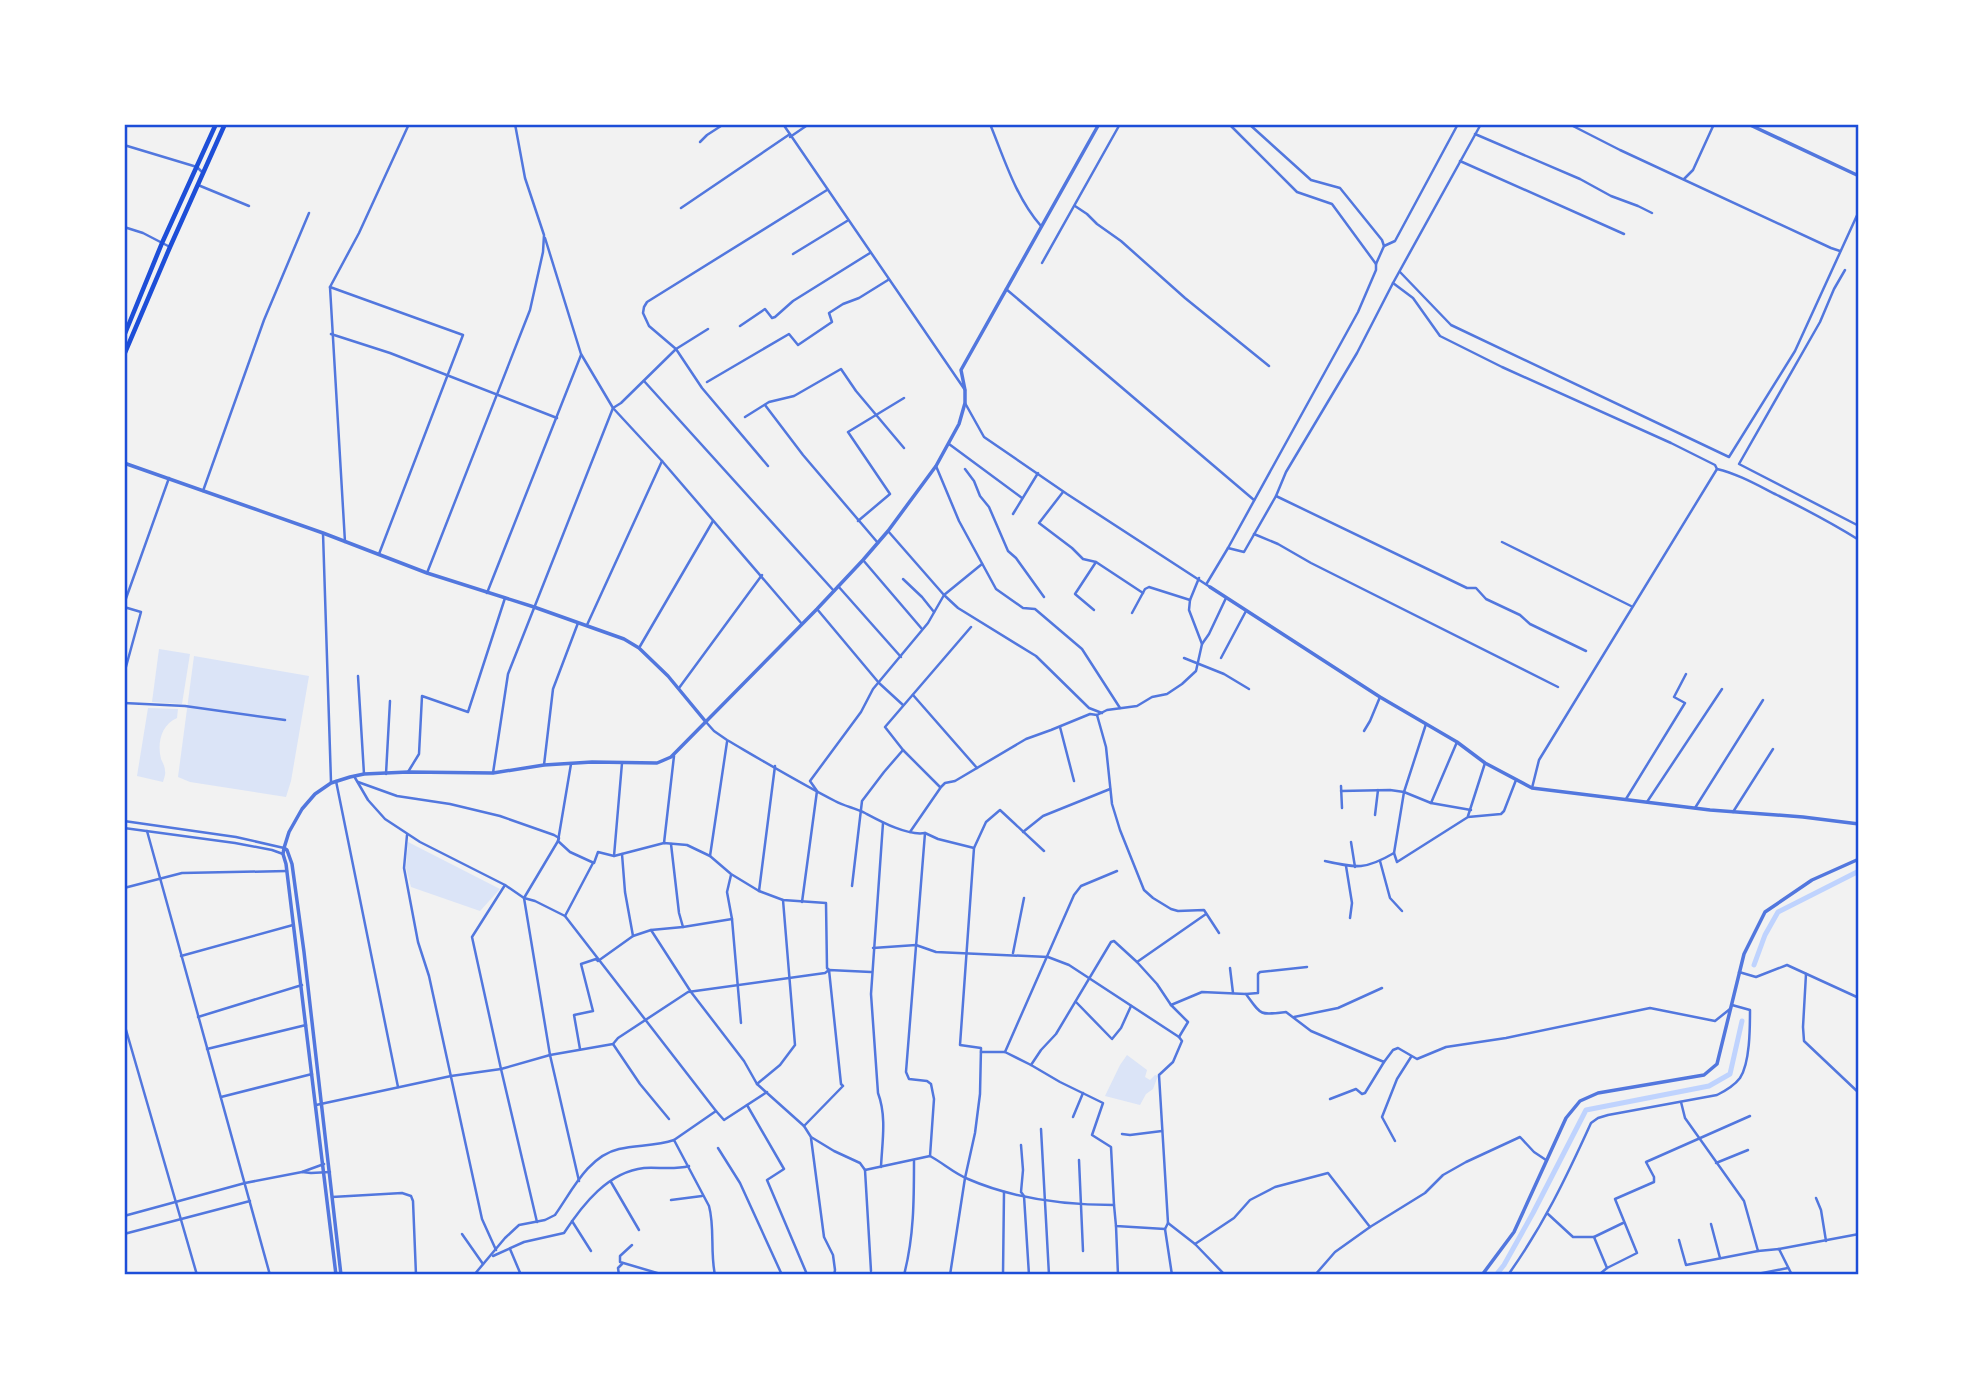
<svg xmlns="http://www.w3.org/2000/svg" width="1983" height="1399" viewBox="0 0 1983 1399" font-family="'PT Sans',sans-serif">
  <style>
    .green { fill: #dbe4f7 }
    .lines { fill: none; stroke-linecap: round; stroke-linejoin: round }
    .canal { stroke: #bfd3fe; stroke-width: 5 }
    .minor { stroke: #5277de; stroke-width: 2.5 }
    .tertiary { stroke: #5277de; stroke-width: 3.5 }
    .trunk { stroke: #1d4ed8; stroke-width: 4.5 }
    .neatline { fill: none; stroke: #1d4ed8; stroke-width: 2.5 }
  </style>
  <rect width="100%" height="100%" fill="#f2f2f2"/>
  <!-- green -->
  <g class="green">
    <path d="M159 649 190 654 182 704 152 702Z"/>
    <path d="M194 656 309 676 291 781 286 797 190 782 178 777Z"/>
    <path d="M148 708 178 709 177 718C161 725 157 743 161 759 163 763 165 767 165 771 166 774 164 778 163 782L137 776Z"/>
    <path d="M408 842 500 889 480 911 411 887 406 868Z"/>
    <path d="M1127 1055 1147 1070 1145 1077 1150 1080 1155 1075 1158 1076 1153 1089 1146 1094 1140 1105 1105 1096 1120 1065Z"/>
  </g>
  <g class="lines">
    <!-- canal -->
    <g class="canal">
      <path d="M1754 965 1765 935 1778 912 1859 871"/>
      <path d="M1496 1275 1504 1265 1533 1213 1586 1110 1709 1086 1730 1074 1742 1021"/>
    </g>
    <!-- minor -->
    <g class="minor">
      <path d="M783 124 965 390"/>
      <path d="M990 124C1004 158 1016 198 1041 226"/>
      <path d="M1229 124 1297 192 1332 204 1376 264"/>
      <path d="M1569 124 1620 150 1831 248 1840 251"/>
      <path d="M1475 134 1580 179 1611 196 1638 206 1652 213"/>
      <path d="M790 137 809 124"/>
      <path d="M700 142 707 135 724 124"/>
      <path d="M124 145 197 167 203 173"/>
      <path d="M1460 161 1624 234"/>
      <path d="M1684 179 1693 170 1714 124"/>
      <path d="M198 185 249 206"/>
      <path d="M1075 206 1087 214 1097 224 1121 241 1185 298 1269 366"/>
      <path d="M681 208 790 134"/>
      <path d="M124 227 143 233 170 247"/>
      <path d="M545 238 581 354 613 408 662 461 802 624"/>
      <path d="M1384 246 1395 241 1458 124"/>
      <path d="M793 254 847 221"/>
      <path d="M1042 263 1120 124"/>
      <path d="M1845 270 1834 289 1820 322 1739 464 1859 526"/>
      <path d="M1400 272 1451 325 1729 457 1795 351 1859 211"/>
      <path d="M1393 283 1413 298 1440 336 1502 367 1671 443 1715 465 1717 469C1738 474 1757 485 1777 495 1805 509 1832 523 1859 540"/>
      <path d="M330 287 463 335 379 554"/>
      <path d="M1006 289 1254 500"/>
      <path d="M740 326 765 309 772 318 775 317 793 301 870 253"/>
      <path d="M331 334 390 353 557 418"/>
      <path d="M644 381 834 591"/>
      <path d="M707 382 789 334 798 345 832 322 829 313 843 304 859 298 888 280"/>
      <path d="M965 403 984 437 1067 494 1210 587"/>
      <path d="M765 405 803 455 878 543"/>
      <path d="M745 417 769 402 794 396 841 369 856 391 904 448"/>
      <path d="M949 444 1022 498"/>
      <path d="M768 466 702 388 676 349 649 326 643 313 644 307 647 302 827 190"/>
      <path d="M936 466 959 521 996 589 1023 608 1035 609 1082 649 1120 708"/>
      <path d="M965 469 974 481 980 496 989 507 1008 551 1016 558 1044 597"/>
      <path d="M203 491 264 320 309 213"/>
      <path d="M1063 492 1039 523 1072 548 1083 559 1096 562 1143 593"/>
      <path d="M1276 496 1467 588H1476L1486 599 1520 615 1530 624 1586 651"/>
      <path d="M1013 514 1038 473"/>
      <path d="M858 521 890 494 848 432 904 398"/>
      <path d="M888 531 944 595 958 608 1036 656 1089 708 1102 713"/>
      <path d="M323 533 331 782"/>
      <path d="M1254 534 1278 544 1311 563 1558 687"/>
      <path d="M345 542 330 287 359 233 409 124"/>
      <path d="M1502 542 1631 606"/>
      <path d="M1228 548 1244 552 1276 496 1286 472 1357 353 1393 283 1481 124"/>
      <path d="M863 560 922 629"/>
      <path d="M427 573 530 310 543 252 544 235 525 178 515 124"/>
      <path d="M903 579 922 597 934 612"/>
      <path d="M1207 583 1228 548 1358 312 1376 270V264L1384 246 1382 240 1340 188 1311 180 1249 124"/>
      <path d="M838 586 901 657"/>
      <path d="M487 593 581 355"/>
      <path d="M124 604 169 478"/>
      <path d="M124 607 141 612 124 674"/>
      <path d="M817 609 879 683 903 705"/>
      <path d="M1094 610 1075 594 1096 562"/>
      <path d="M1132 613 1145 589 1149 587 1190 600"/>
      <path d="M587 625 662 461"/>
      <path d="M1202 644 1209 634 1226 598"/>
      <path d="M639 648 713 521"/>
      <path d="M1184 658 1224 674 1249 689"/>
      <path d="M1221 658 1246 611"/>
      <path d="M358 676 364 774"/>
      <path d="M679 688 762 575"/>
      <path d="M913 695 977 768"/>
      <path d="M124 703 185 706 285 720"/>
      <path d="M1097 715 1106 747 1112 804 1120 830 1144 890 1153 898 1171 909 1178 911 1204 910 1219 933"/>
      <path d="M706 722 714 731 727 740C763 761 798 782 835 801 844 806 855 808 865 813 880 821 907 836 925 833L938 839 974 848"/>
      <path d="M1426 724 1404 792 1394 853 1397 862 1468 817 1501 814 1504 811 1516 780"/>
      <path d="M1060 727 1074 781"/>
      <path d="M1364 731 1370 721 1380 697"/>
      <path d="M571 764 558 841 524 898 550 1055 579 1181"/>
      <path d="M544 765 553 689 578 623"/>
      <path d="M408 772 419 754 422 696 468 712 505 598"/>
      <path d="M493 773 508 674 613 408 621 403 676 349 708 329"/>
      <path d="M386 774 390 701"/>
      <path d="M354 776 368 800 385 819 420 842 505 885 524 898 535 901 565 916 716 1111 674 1140"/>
      <path d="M336 781 398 1087"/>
      <path d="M358 782 397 796 450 804 500 816 554 835 559 838 558 841 570 852 594 863 598 852 614 856 664 843 687 845 710 856 731 874 759 891 783 900 826 903 827 968 829 970 841 1084 843 1086 804 1126"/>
      <path d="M1341 786 1342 808"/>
      <path d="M940 787 903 750 885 727 971 627"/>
      <path d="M1532 788 1539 760 1717 469"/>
      <path d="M1341 791 1390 790 1404 792 1431 803 1471 810"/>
      <path d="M1626 799 1685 703 1674 697 1686 674"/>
      <path d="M1647 802 1722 689"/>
      <path d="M1431 803 1457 742"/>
      <path d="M1695 808 1763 700"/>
      <path d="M1733 812 1773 749"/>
      <path d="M1375 815 1378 790"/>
      <path d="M1468 816 1485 763"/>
      <path d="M124 821 236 837 284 848"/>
      <path d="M124 828 235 843 272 850 283 854"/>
      <path d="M147 831 270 1275"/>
      <path d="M910 832 941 787 945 783 955 781 1026 739 1051 730 1090 714 1097 715 1107 710 1137 706 1152 697 1167 694 1182 684 1196 671 1202 644 1189 610 1190 600 1199 578"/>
      <path d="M1023 832 1043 816 1110 789"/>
      <path d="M925 833 906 1072 909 1079 927 1081 931 1084 934 1099 930 1156"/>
      <path d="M407 835 404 868 418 942 429 976 482 1219 496 1250"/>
      <path d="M1351 842 1355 867"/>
      <path d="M664 843 674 756"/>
      <path d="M671 844 679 913 683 927"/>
      <path d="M622 854 625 892 633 936"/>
      <path d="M614 856 622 763"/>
      <path d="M710 856 727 742"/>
      <path d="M1325 861C1357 868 1365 870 1394 853"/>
      <path d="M1380 861 1390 898 1402 911"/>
      <path d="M1346 866 1352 903 1350 918"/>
      <path d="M731 875 727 892 732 919 741 1023"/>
      <path d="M505 885 472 937 501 1069 537 1222"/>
      <path d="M852 886 862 801 884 772 903 750"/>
      <path d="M124 888 182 873 287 871"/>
      <path d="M759 891 775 766"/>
      <path d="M802 902 817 791 810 781 861 712 873 689 928 623 944 595 982 564"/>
      <path d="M565 916 593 863"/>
      <path d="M651 930 683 927 732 919"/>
      <path d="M873 948 916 945 936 952 1048 957 1069 965 1179 1037 1182 1041 1173 1062 1159 1075 1168 1223"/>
      <path d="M1013 953 1024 898"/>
      <path d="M181 956 293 925"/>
      <path d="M1137 962 1206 914"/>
      <path d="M1230 968 1233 993"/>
      <path d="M1739 972 1756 977 1787 965 1859 998"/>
      <path d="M1806 974 1803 1027 1804 1041 1859 1093"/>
      <path d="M1246 994 1258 993V974L1260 972 1307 967"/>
      <path d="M1076 1002 1112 1039 1121 1028 1131 1006"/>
      <path d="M198 1017 302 985"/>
      <path d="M1294 1017 1338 1008 1382 988"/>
      <path d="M124 1023 197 1275"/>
      <path d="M1179 1037 1188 1022 1171 1005 1202 992 1246 994C1262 1016 1259 1015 1286 1012L1311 1031 1384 1062 1393 1050 1398 1048 1417 1059 1446 1047 1506 1038 1650 1008 1715 1021 1730 1009"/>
      <path d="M613 1044 640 1084 669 1119"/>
      <path d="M207 1049 306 1025"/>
      <path d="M580 1049 574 1015 593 1011 581 964 596 959 598 961 633 936 651 930 691 992 744 1061 757 1084 804 1126 811 1137 834 1151 860 1163 865 1170 930 1156C943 1163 955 1174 968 1179 1014 1199 1064 1205 1114 1205L1116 1226 1165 1229 1168 1223 1195 1244 1225 1275"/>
      <path d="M981 1052H1005L1031 1065 1060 1082 1103 1103 1092 1135 1111 1147 1114 1205"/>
      <path d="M1005 1052 1074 895 1081 886 1117 871"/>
      <path d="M1031 1065 1041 1050 1056 1034 1111 942 1114 941 1137 962 1157 984 1171 1005"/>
      <path d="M757 1084 780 1065 795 1045 783 900"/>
      <path d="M221 1097 312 1074"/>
      <path d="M1330 1099 1356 1089 1362 1094 1365 1093 1384 1062"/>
      <path d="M1681 1102 1685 1118 1744 1201 1758 1251 1779 1249 1792 1275"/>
      <path d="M316 1105 451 1076 501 1069 550 1055 613 1044 618 1038 688 992 825 973 829 970 871 972"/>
      <path d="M747 1105 784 1169 767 1180 806 1272"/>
      <path d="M716 1111 724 1120 767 1092"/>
      <path d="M1073 1117 1083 1093"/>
      <path d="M1041 1129 1049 1275"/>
      <path d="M1122 1134 1130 1135 1162 1131"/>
      <path d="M811 1138 824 1237 833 1255 835 1270 834 1275"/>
      <path d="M1395 1141 1382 1117 1397 1079 1411 1057"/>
      <path d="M1021 1145 1023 1170 1021 1192 1024 1196 1029 1275"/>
      <path d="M718 1148 740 1183 782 1275"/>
      <path d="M1079 1160 1083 1251"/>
      <path d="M1716 1163 1748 1150"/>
      <path d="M881 1167C882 1143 887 1117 878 1093L871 994 883 823"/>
      <path d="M865 1170 871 1271"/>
      <path d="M302 1172 311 1173 330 1172"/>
      <path d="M611 1182 639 1230"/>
      <path d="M332 1197 402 1193 411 1196 413 1201 416 1275"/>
      <path d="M1816 1198 1821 1210 1826 1241"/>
      <path d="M671 1200 702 1196"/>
      <path d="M1548 1214 1573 1237H1594L1623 1223"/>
      <path d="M124 1216 245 1183 302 1172 324 1164"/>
      <path d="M572 1221 591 1251"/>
      <path d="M1711 1224 1720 1258"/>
      <path d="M1116 1226 1118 1275"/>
      <path d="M1165 1229 1172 1275"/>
      <path d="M124 1234 250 1201"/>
      <path d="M462 1234 483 1264"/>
      <path d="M1594 1237 1607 1268 1637 1253 1615 1199 1654 1182V1177L1646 1162 1750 1116"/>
      <path d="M1679 1240 1686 1265 1758 1251"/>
      <path d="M1195 1244 1234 1218 1250 1200 1275 1187 1328 1173 1370 1227"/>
      <path d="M632 1245 620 1256V1262L664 1275"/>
      <path d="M510 1249 521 1275"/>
      <path d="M1779 1249 1859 1234"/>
      <path d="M493 1256 524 1242 564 1233C583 1204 608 1172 644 1168 658 1167 675 1170 689 1166"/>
      <path d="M474 1275 505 1238 519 1225 545 1220 555 1215C572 1191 588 1156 619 1149 638 1145 656 1146 674 1140L709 1206C715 1228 710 1252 715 1275"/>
      <path d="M619 1275 618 1268 622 1264"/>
      <path d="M904 1275C914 1237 914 1199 914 1161"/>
      <path d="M950 1275 965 1178 975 1133 980 1094 981 1048 960 1045 974 848 986 822 1000 810 1044 851"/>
      <path d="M1003 1275 1004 1192"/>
      <path d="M1315 1275 1335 1252 1370 1227 1425 1193 1443 1175 1466 1162 1520 1137 1534 1152 1546 1160"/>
      <path d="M1508 1275C1543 1226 1566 1178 1591 1123L1598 1118 1608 1115 1717 1095C1725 1091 1734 1086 1740 1078 1750 1063 1750 1028 1750 1010L1732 1005"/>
      <path d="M1602 1275 1601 1273 1607 1268"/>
      <path d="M1752 1275 1788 1268"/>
    </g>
    <!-- tertiary -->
    <g class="tertiary">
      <path d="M1748 124 1859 176"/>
      <path d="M124 463 323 533 427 573 534 607 624 639 639 648 668 676 706 722"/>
      <path d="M1210 587 1380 697 1457 742 1485 763 1532 788 1710 810 1803 817 1859 824"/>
      <path d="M284 848 287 850 292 864 304 952 341 1275"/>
      <path d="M336 1275 286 864 283 854 284 848 289 832 302 809 315 794 331 783 350 777 364 774 408 772 493 773 544 765 592 762 657 763 671 757 817 609 863 560 888 531 936 466 959 424 965 403V390L961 370 1099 124"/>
      <path d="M1482 1275 1514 1232 1566 1118 1580 1101 1598 1093 1704 1075 1717 1064 1744 954 1765 912 1812 880 1859 859"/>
    </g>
    <!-- trunk -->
    <g class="trunk">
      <path d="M124 336 162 243 216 124"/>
      <path d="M124 355 170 247 225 124"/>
    </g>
  </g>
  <!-- border -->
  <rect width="1983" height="1399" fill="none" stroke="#ffffff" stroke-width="252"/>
  <rect x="126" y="126" width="1731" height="1147" class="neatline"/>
</svg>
